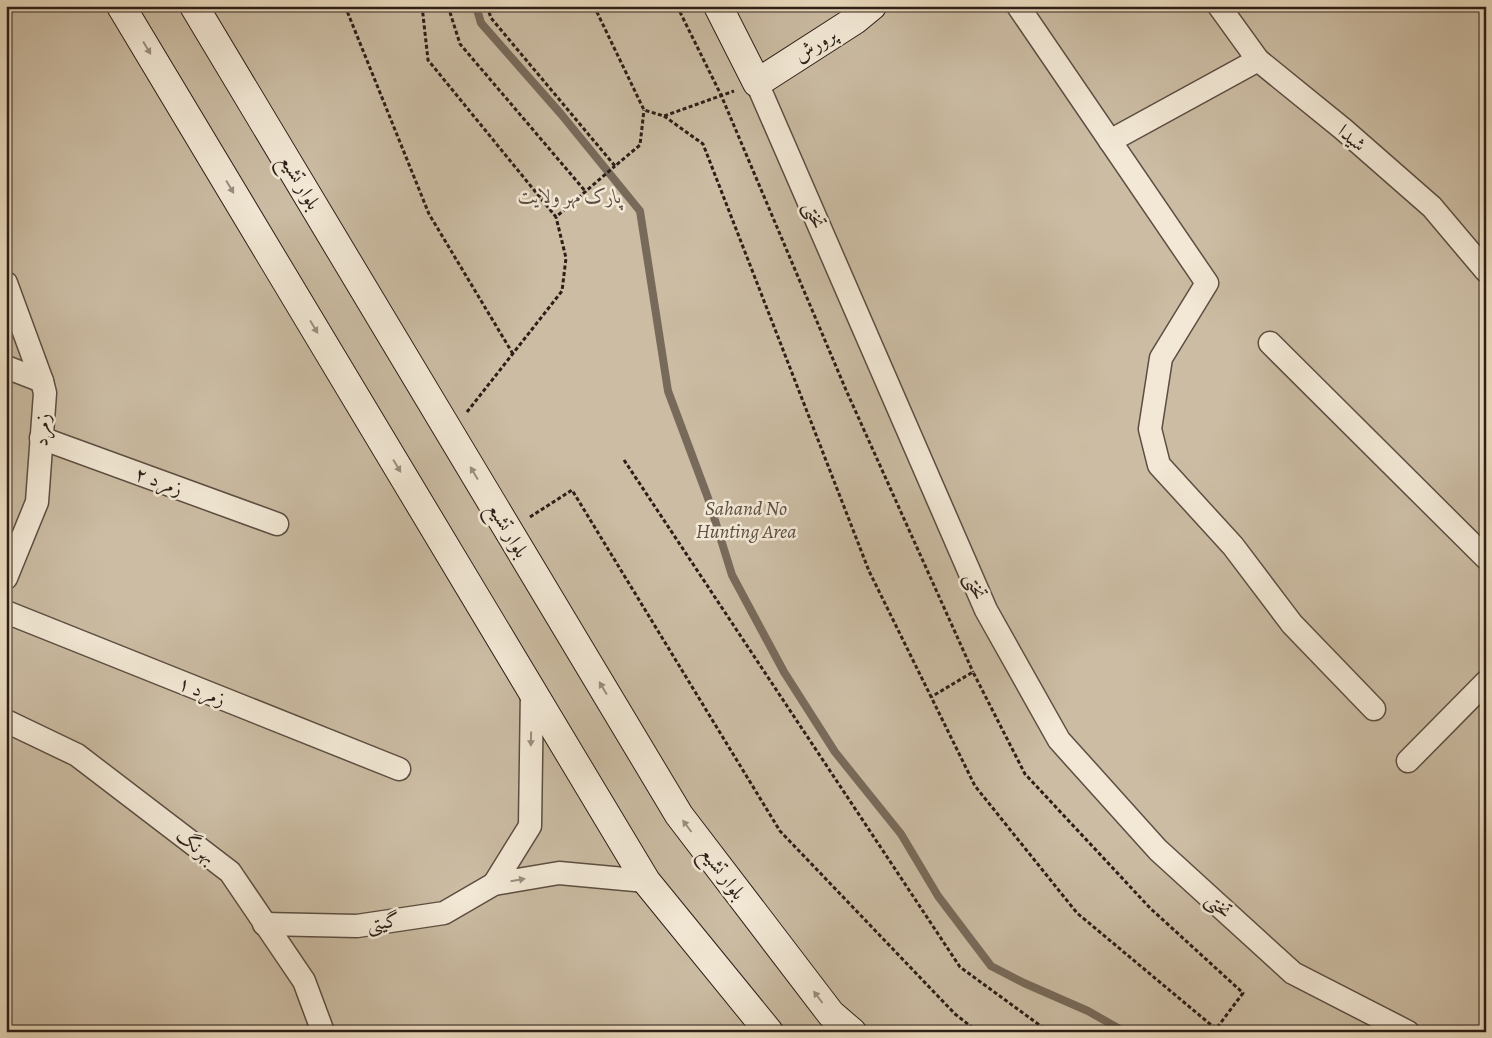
<svg xmlns="http://www.w3.org/2000/svg" width="1492" height="1038" viewBox="0 0 1492 1038" font-family="Alegreya,Amiri,serif">
  <style>
    .green { fill: #cbbca3; stroke: #7c6e5e }
    .lines { fill: none; stroke-linecap: round; stroke-linejoin: round }
    .stream { stroke: #786a5a; stroke-width: 8 }
    .street-casing { stroke: #5c4e42; stroke-width: 25 }
    .secondary-casing { stroke: #2c1f18; stroke-width: 30 }
    .path { stroke: #2c1f18; stroke-width: 3; stroke-dasharray: 4 2.5; stroke-linecap: butt }
    .street { stroke: #f2e8d5; stroke-width: 22 }
    .secondary { stroke: #f2e8d5; stroke-width: 28 }
    .oneway { fill: #998e80 }
    .labels { text-anchor: middle; dominant-baseline: central; stroke-width: 5; stroke-linejoin: round; paint-order: stroke }
    .street-label { font-size: 20px; fill: #2c1f18; stroke: #f2e8d5 }
    .park-label { font-size: 20px; font-style: italic; fill: #5c4e42; stroke: #f2e8d5 }
  </style>
  <rect width="100%" height="100%" fill="#ebdcbf"/>
  <filter id="stains"><feTurbulence type="fractalNoise" baseFrequency=".004" numOctaves="4"/><feColorMatrix values="0 0 0 0 .2 0 0 0 0 .09 0 0 0 0 .02 0 0 0 .5 -.17"/></filter>
  <radialGradient id="worn" r=".72"><stop offset=".6" stop-color="#630" stop-opacity="0"/><stop offset="1" stop-color="#630" stop-opacity=".3"/></radialGradient>
  <!-- green -->
  <rect class="green" x="6" y="6" width="1480" height="1026"/>
  <g class="lines">
    <!-- stream -->
    <path class="stream" d="M476 6 481 23 561 114 640 211 668 391 708 498 732 575 784 672 835 752 901 834 938 896 991 966 1024 983 1088 1011 1125 1032"/>
    <!-- street casing -->
    <g class="street-casing">
      <g id="street">
        <path d="M1018 6 1207 283 1161 358 1150 429 1159 465 1233 546 1292 624 1374 709"/>
        <path d="M1219 6 1258 60 1343 129 1432 207 1486 271"/>
        <path d="M757 83 986 610 1059 740 1158 850 1293 973 1408 1032"/>
        <path d="M1110 141 1258 60"/>
        <path d="M6 283 42 381 45 393 37 502 6 578"/>
        <path d="M1270 343 1486 558"/>
        <path d="M6 367 42 381"/>
        <path d="M41 438 277 524"/>
        <path d="M6 612 399 769"/>
        <path d="M532 690 530 826 494 884 559 873 646 881"/>
        <path d="M6 721 77 755 230 872 304 981 323 1032"/>
        <path d="M1408 761 1486 682"/>
        <path d="M264 924 357 926 444 913 494 884"/>
      </g>
    </g>
    <!-- secondary casing -->
    <g class="secondary-casing">
      <g id="secondary">
        <path d="M121 6 646 881 769 1032"/>
        <path d="M194 6 679 815 831 1014 852 1032"/>
        <path d="M718 6 757 83 855 20 872 6"/>
      </g>
    </g>
    <!-- path -->
    <g class="path">
      <path d="M345 6 429 214 513 354"/>
      <path d="M422 6 428 60 556 217 615 166"/>
      <path d="M448 6 460 44 586 192"/>
      <path d="M487 6 491 18 615 166 640 145 644 110"/>
      <path d="M594 6 644 110 664 116 734 91"/>
      <path d="M677 6 721 95 846 390 973 672"/>
      <path d="M664 116 703 144 869 571 975 786 1077 913 1216 1029 1243 993 1150 908 1025 774 973 672 931 697"/>
      <path d="M467 412 562 291 566 258 556 217"/>
      <path d="M624 460 960 967 1049 1032"/>
      <path d="M530 517 572 490 780 831 955 1014 978 1032"/>
    </g>
    <!-- street -->
    <use href="#street" class="street"/>
    <!-- secondary -->
    <use href="#secondary" class="secondary"/>
  </g>
  <!-- one-way arrows -->
  <defs><path id="oneway-solid" d="M-6-.8H1V-3.2L6.5 0L1 3.2V.8H-6Z" transform="scale(1.25)"/></defs>
  <g class="oneway">
    <use href="#oneway-solid" transform="translate(147 48) rotate(59)"/>
    <use href="#oneway-solid" transform="translate(230 187) rotate(59)"/>
    <use href="#oneway-solid" transform="translate(314 327) rotate(59)"/>
    <use href="#oneway-solid" transform="translate(397 466) rotate(59)"/>
    <use href="#oneway-solid" transform="translate(474 473) rotate(-121)"/>
    <use href="#oneway-solid" transform="translate(603 688) rotate(-121)"/>
    <use href="#oneway-solid" transform="translate(531 739) rotate(91)"/>
    <use href="#oneway-solid" transform="translate(687 826) rotate(-127)"/>
    <use href="#oneway-solid" transform="translate(518 880) rotate(-10)"/>
    <use href="#oneway-solid" transform="translate(818 997) rotate(-127)"/>
  </g>
  <g class="labels">
    <!-- street labels -->
    <g class="street-label">
      <text transform="translate(815 45) rotate(-32)">پرورش</text>
      <text transform="translate(1352 138) rotate(40)">شیدا</text>
      <text transform="translate(300 182) rotate(59)">بلوار تشیع</text>
      <text transform="translate(815 215) rotate(67)">تختی</text>
      <text transform="translate(42 430) rotate(-86)">زمرد</text>
      <text transform="translate(159 481) rotate(20)">زمرد ۲</text>
      <text transform="translate(508 530) rotate(59)">بلوار تشیع</text>
      <text transform="translate(976 586) rotate(67)">تختی</text>
      <text transform="translate(202 691) rotate(22)">زمرد ۱</text>
      <text transform="translate(196 846) rotate(38)">بهرنگ</text>
      <text transform="translate(723 873) rotate(53)">بلوار تشیع</text>
      <text transform="translate(1219 905) rotate(42)">تختی</text>
      <text transform="translate(383 922) rotate(-8)">گیتی</text>
    </g>
    <!-- park labels -->
    <g class="park-label">
      <text x="570" y="196">پارک مهر ولایت</text>
      <text x="746" y="508">Sahand No<tspan x="746" dy="23">Hunting Area</tspan></text>
    </g>
  </g>
  <!-- margin -->
  <rect width="1492" height="1038" fill="none" stroke="#ebdcbf" stroke-width="25"/>
  <rect x="8" y="8" width="1477" height="1023" fill="none" stroke="#2c1f18" stroke-width="2.5"/>
  <rect x="12" y="12" width="1467" height="1013" fill="none" stroke="#2c1f18"/>
  <rect width="100%" height="100%" filter="url(#stains)"/>
  <rect width="100%" height="100%" fill="url(#worn)"/>
</svg>
